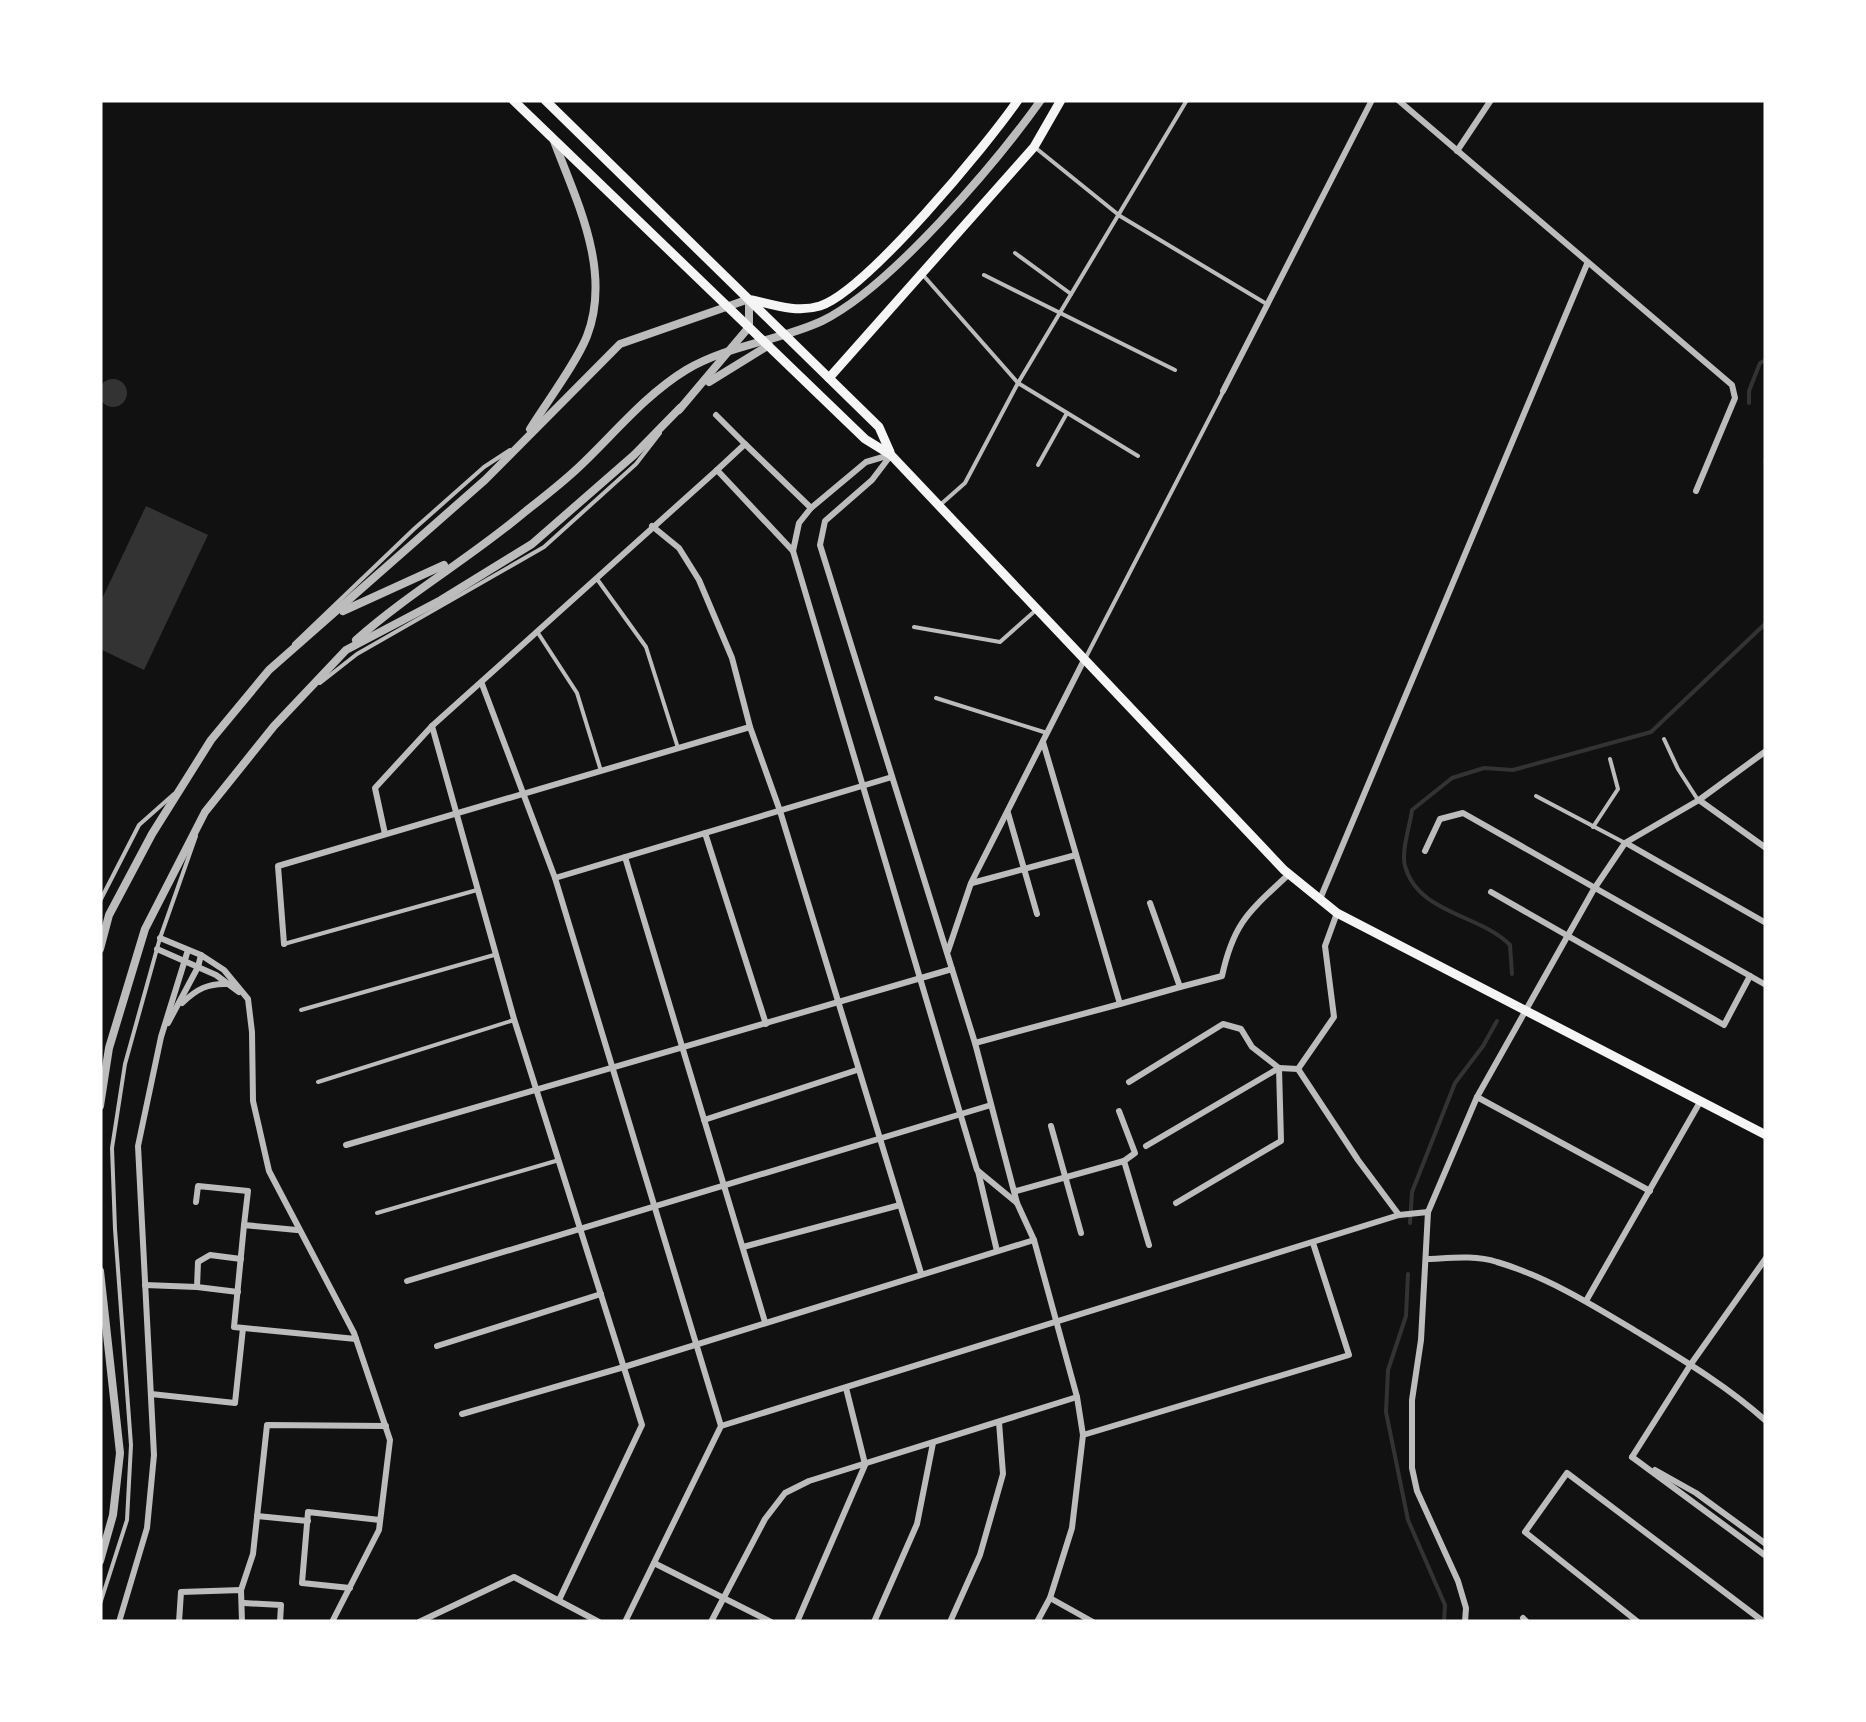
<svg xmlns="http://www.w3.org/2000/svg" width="1866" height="1722" viewBox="0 0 1866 1722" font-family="'Times New Roman',serif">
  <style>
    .water { fill: #333 }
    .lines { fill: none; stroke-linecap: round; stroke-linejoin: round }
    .stream { stroke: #333; stroke-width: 4 }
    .service { stroke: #bcbcbc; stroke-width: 4 }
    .minor { stroke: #bcbcbc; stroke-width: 6 }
    .tertiary { stroke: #bcbcbc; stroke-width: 8 }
    .secondary { stroke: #f5f5f5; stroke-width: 9 }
  </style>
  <rect width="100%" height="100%" fill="#111"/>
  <!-- water -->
  <g class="water">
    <circle cx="113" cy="393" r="14"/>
    <path d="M146 506 208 535 144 670 100 649V603Z"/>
  </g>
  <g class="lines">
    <!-- stream -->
    <g class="stream">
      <path d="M1749 403V391L1760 363 1766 360"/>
      <path d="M1765 461 1766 462"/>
      <path d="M1512 974 1510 945C1480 914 1418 914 1405 866 1401 851 1410 826 1412 810L1452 778 1484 768 1513 770 1651 732 1766 623"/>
      <path d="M1410 1223 1412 1192 1455 1083 1483 1046 1497 1021"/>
      <path d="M1408 1274 1406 1316 1388 1370 1386 1412 1408 1520 1445 1605 1444 1622"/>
    </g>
    <!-- service -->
    <g class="service">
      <path d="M1037 149 1120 216 1265 303"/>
      <path d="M1015 253 1071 294"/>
      <path d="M923 275 1018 383 1138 456"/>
      <path d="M984 275 1175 370"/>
      <path d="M1038 465 1067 413"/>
      <path d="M940 505 965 483 1018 383 1187 100"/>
      <path d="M597 579 646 647 678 748"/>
      <path d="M914 627 1000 642 1036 610"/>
      <path d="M538 633 577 693 601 771"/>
      <path d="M294 644 414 529 484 467 510 450"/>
      <path d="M1085 659 1223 392"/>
      <path d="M320 683 357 654 544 547 636 464 660 433"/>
      <path d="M936 698 1047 733"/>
      <path d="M1664 739 1678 769 1698 800"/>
      <path d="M1536 796 1625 843"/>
      <path d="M1593 827 1618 789 1610 759"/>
      <path d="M100 901 139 825 174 794"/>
      <path d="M284 944 477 890"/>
      <path d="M301 1010 494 955"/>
      <path d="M318 1082 514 1020"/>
      <path d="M377 1213 559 1160"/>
      <path d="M100 1604 127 1520 131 1445 115 1229 112 1148 125 1064 160 938 196 836"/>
    </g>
    <!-- minor -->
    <g class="minor">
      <path d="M1398 100 1732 385 1735 398 1696 491"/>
      <path d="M1457 151 1491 100"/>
      <path d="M1223 391 1372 100"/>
      <path d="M716 415 745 444"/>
      <path d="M890 455 866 462 811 508 799 523 793 551 977 1170 1017 1203"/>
      <path d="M891 455 872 480 825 521 820 545 975 1043 1017 1203 1034 1240 1077 1397 1083 1435 1072 1528 1050 1598 1037 1622"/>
      <path d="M652 526 679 548 699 580 732 658 750 727 780 811 921 1273"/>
      <path d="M793 551 717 470 745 444 811 508"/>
      <path d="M482 684 555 878 721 1426 625 1622"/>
      <path d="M432 726 514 1019 642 1425 559 1600"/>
      <path d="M1043 742 1120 1004 1180 987 1150 903"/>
      <path d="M1699 800 1766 848"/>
      <path d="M1008 813 1037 914"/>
      <path d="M705 833 766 1024"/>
      <path d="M385 834 375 788 432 726 717 470"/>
      <path d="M1626 843 1766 923"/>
      <path d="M1425 851 1440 819 1463 813 1766 985"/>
      <path d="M625 857 765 1322"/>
      <path d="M555 878 892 777"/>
      <path d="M972 883 1076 855"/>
      <path d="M1491 892 1724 1025 1750 976"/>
      <path d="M1320 899 1587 264"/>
      <path d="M160 938 201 955 224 970 248 999 252 1032 253 1101 269 1171 354 1333 390 1440 379 1530 332 1622"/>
      <path d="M284 944 278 866 750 727"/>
      <path d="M157 949 216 975 239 992"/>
      <path d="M948 951 971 883 1084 660"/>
      <path d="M1180 987 1222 976C1234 921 1250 911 1289 874"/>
      <path d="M182 1003C197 989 208 983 228 984"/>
      <path d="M168 1023 198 967 201 955"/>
      <path d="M975 1043 1120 1004"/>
      <path d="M1298 1069 1358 1160 1399 1215"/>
      <path d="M1298 1069 1334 1017 1325 946 1337 913"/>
      <path d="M1129 1082 1223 1024 1241 1029 1252 1047 1279 1068 1281 1141 1176 1203"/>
      <path d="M1477 1097 1650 1191"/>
      <path d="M704 1120 857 1070"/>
      <path d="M1051 1126 1081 1233"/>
      <path d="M346 1145 952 969"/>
      <path d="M1146 1146 1279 1068 1298 1069"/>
      <path d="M1124 1161 1149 1245"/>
      <path d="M978 1171 997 1251"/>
      <path d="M1016 1191 1124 1161 1135 1153 1119 1111"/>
      <path d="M196 1202 198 1186 248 1191 244 1225"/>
      <path d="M297 1230 244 1225 234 1327 356 1339"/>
      <path d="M743 1247 900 1205"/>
      <path d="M1428 1259C1451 1258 1475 1255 1497 1262 1545 1276 1591 1304 1634 1330 1680 1358 1726 1385 1766 1421"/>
      <path d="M407 1281 991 1105"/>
      <path d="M145 1285 197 1287"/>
      <path d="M238 1292 197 1287 198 1262 210 1255 241 1259"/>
      <path d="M1586 1301 1700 1102"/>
      <path d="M437 1346 601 1294"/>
      <path d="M846 1388 865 1464"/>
      <path d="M151 1394 235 1403 243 1328"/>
      <path d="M462 1414 624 1367 1034 1240"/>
      <path d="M721 1426 1399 1215 1428 1212"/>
      <path d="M1083 1435 1349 1355 1313 1243"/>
      <path d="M1632 1457 1691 1364 1766 1258"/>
      <path d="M1632 1457 1766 1556"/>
      <path d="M1655 1470 1696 1493 1766 1544"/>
      <path d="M257 1516 308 1521"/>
      <path d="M654 1563 771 1622"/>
      <path d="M350 1588 302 1583 308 1512 380 1520"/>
      <path d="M241 1590 253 1554 267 1425 386 1426"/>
      <path d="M1050 1598 1093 1622"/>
      <path d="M244 1603 281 1605 280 1622"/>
      <path d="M1523 1618 1527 1622"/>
      <path d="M119 1622 147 1528 154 1455 138 1146 161 1037 188 950"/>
      <path d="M179 1622 181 1592 241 1590 242 1622"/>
      <path d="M419 1622 514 1577 599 1622"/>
      <path d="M711 1622 765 1519 785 1493 809 1481 1077 1397"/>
      <path d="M797 1622 865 1465"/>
      <path d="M874 1622 917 1524 933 1443"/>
      <path d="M950 1622 980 1555 1003 1474 999 1422"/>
      <path d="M1465 1622 1466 1608 1458 1581 1417 1491 1412 1468V1400L1421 1340 1428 1212 1477 1097 1594 889 1625 843 1699 800 1766 751"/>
      <path d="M1638 1622 1525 1532 1567 1473 1764 1622"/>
    </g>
    <!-- tertiary -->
    <g class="tertiary">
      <path d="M709 382 769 345"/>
      <path d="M530 429C546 403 577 362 587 336 612 271 577 202 554 141"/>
      <path d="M343 611 444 565"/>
      <path d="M356 640C410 592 472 557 526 511 544 497 562 483 579 467 614 434 645 395 686 370 728 345 779 341 822 321 890 288 996 163 1041 100"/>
      <path d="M100 949 109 915 152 834 211 740 269 670 485 480 620 344 749 299V327L679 410"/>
      <path d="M100 1106 109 1048 145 929 205 812 274 726 346 650 441 600 532 544 634 455 680 408"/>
      <path d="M100 1271 120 1453 113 1515 100 1561"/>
    </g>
    <!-- secondary -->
    <g class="secondary">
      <path d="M513 100 865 439 891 455 1284 870 1337 913 1766 1135"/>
      <path d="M545 100 879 427 890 452"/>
      <path d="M752 300C774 305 797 313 820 306 866 291 988 144 1018 100"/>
      <path d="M829 378 1034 147 1061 100"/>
    </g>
  </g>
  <!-- border -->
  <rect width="1866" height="1722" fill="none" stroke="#ffffff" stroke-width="205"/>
</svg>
